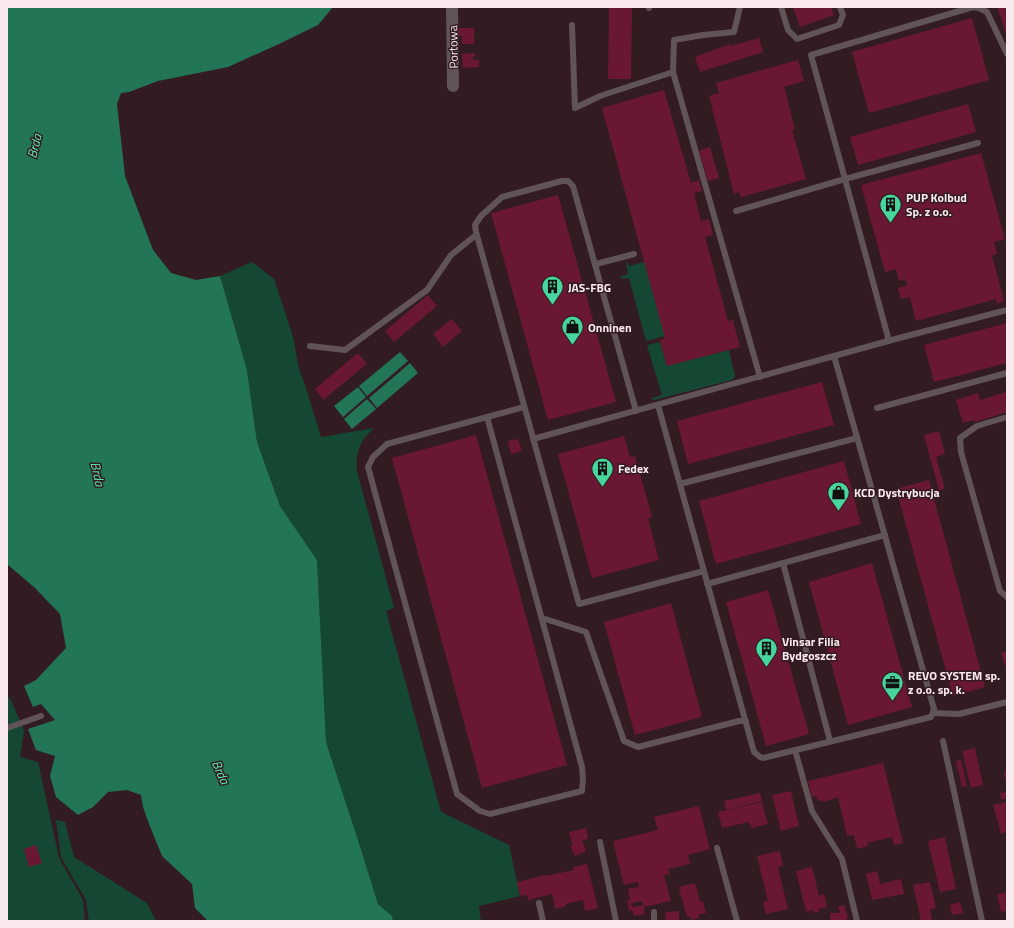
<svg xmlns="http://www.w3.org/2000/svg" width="1014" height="928" font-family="'Titillium Web',sans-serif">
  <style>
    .green { fill: #154833 }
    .water { fill: #227555 }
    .building { fill: #6a1733; fill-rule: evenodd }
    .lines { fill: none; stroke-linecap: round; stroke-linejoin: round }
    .lane { stroke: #605456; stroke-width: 6 }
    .street { stroke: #605456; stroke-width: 12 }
    .labels { text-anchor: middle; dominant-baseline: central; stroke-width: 3; stroke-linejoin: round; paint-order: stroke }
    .street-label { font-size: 12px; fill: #f9e9ec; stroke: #321c21 }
    .poi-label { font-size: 12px; font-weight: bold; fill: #f9e9ec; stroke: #321c21; text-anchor: start }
    .water-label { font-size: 13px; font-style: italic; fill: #5fecb3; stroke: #321c21 }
  </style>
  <rect width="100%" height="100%" fill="#321c21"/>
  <!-- green -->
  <g class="green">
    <path d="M252,262L274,279L293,337L299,369L304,382L321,437L374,428C360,440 355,453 357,471L394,608L386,611L441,812L509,845L520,896L479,906L481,921H393L392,916L378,904L358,840L326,742L317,560L280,506L257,442L247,370L220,276Z"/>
    <path d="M626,262H627L629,266L645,262L665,336L646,341L629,278L622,279L620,277L628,274Z"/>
    <path d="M660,342L667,366L729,350L735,377L732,380L654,400L651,398L662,395L647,345Z"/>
    <path d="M7,696L11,700L24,731L20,757L38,762L59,858L83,900L85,921H7Z"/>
    <path d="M56,820L65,822L74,857L147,903L156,921H89L86,900L61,857Z"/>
  </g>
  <!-- water -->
  <g class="water">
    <path d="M7,7H333L318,25L279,44L228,67L158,81L129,92L121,93L117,104L125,176L153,250L171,273L196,280L220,276L247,370L257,442L280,506L317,560L326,742L358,840L378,904L392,916L393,921H208L195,908L192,884L162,856L149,824L143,807L141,795L127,790L108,792L93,807L78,815L56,797L50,776L55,756L36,750L28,729L55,720L41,704L33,707L24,686L36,680L66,648L60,614L35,588L7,564Z"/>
    <path d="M400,352L408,361L367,396L359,386Z"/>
    <path d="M410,363L418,373L377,408L369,398Z"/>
    <path d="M358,387L366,397L343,417L334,406Z"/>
    <path d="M367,399L376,409L352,429L344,419Z"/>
  </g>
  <!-- building -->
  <g class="building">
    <path d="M609,7H632L631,79H608Z"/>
    <path d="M793,7H831L834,15L800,27Z"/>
    <path d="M997,7H1007V36Z"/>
    <path d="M972,18L989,80L869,113L852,52Z"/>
    <path d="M457,28H474V44H462V36H458Z"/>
    <path d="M759,38L763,52L700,72L695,57L730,44L731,46Z"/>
    <path d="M475,53V57H472L473,60H479V67L463,68L462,54Z"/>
    <path d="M798,60L804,81L784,87L795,129L792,130L806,179L741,197L739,192L734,194L709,96L719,93L716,83Z"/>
    <path d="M664,90L691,183L699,180L702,191L694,193L701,221L709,219L713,235L705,237L728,321L733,320L740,347L667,366L660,340L665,338L602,108Z"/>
    <path d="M968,104L976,132L858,165L850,137Z"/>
    <path d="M710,147L719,178L708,181L699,151Z"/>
    <path d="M981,153L1005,239L994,242L997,254L992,256L1003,297L1002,298L1004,301L997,304L996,299L916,321L910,297L901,299L898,288L907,286L905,279L899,281L896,269L885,272L861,185Z"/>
    <path d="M558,195L616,402L548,420L491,213Z"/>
    <path d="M428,295L437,306L394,342L385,331Z"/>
    <path d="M452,319L462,331L443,347L433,334Z"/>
    <path d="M1007,323V363L934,382L924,345Z"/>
    <path d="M358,353L367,364L323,400L315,389Z"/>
    <path d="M822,382L834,425L688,464L677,421Z"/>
    <path d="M1006,392L1007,412L975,422L974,420L963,423L956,400L978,393L980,400Z"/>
    <path d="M939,431L945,454L936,457L945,489L939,490L924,435Z"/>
    <path d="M476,435L567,765L482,788L392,458Z"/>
    <path d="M624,436L630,457L635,456L652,517L648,519L659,560L592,578L558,454Z"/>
    <path d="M518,439L522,451L511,454L508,441Z"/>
    <path d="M844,461L861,524L716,564L699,501Z"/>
    <path d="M929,480L985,687L953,696L896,489Z"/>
    <path d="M872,563L912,707L848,725L809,582Z"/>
    <path d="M768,590L809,734L766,746L726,602Z"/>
    <path d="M671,603L702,717L635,735L604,622Z"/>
    <path d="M1007,651V671L1001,653Z"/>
    <path d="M975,748L983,785L971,788L962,751Z"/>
    <path d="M961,760L967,786L962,787L956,761Z"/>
    <path d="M883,763L903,843L894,845L892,837L867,843L868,846L857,849L854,835L847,836L838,797L823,802L822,800L818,801L816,796L812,797L808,781Z"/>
    <path d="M1007,771V784H1006L1004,772Z"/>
    <path d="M791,791L799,826L781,831L772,795Z"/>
    <path d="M1007,792V798L1001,800L1000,793Z"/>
    <path d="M760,793L762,801L726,810L724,801Z"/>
    <path d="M762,802L768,824L751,828L749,822L722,828L718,812Z"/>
    <path d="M1006,802L1007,832L1001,834L993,805Z"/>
    <path d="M699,806L710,849L688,855L690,864L668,869L670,874L664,875L671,901L644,907L645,914L634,916L632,910L629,911L627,901L630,900L628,889L639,887L638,882L624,885L613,841L658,830L654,817ZM642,901L643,905L632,907L631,903Z"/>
    <path d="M586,828L588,839L582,840L586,851L575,856L570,845L574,844L572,843L569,832Z"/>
    <path d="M945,837L956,889L940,892L928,841Z"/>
    <path d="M36,845L42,863L29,867L24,849Z"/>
    <path d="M780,851L783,866L778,867L788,909L766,914L763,902L768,901L757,856Z"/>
    <path d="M587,864L598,908L585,911L583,900L566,904V906L555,909L552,894L528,900L527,895L520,896L517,882L545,875V876L574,870L573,867Z"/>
    <path d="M812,867L819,896L824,894L827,907L819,909V912L814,913L813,910L806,912L796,871Z"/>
    <path d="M877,871L880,884L901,879L904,894L872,900L866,874Z"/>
    <path d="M930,882L936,908L930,909L932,920L921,921L913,885Z"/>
    <path d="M695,883L700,902L703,901L706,913L698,915L699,918L691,920L690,916L687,917L681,895L680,896L679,892L681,891L679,887Z"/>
    <path d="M1007,892V911L1001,912L997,894Z"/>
    <path d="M960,902L963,913L952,915L950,905Z"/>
    <path d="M844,905L848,918L845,921H830V913H840L838,907Z"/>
    <path d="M679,911V921H666L665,912Z"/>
  </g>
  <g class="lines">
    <!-- lane -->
    <g class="lane">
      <path d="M649,7V8"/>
      <path d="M781,7L788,30L797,39L839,25L843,15L840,7"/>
      <path d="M572,25L575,108L600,96L673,72L760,377"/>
      <path d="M673,72L674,40L703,35L734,32L740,7"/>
      <path d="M736,211L845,179L811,55L973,7L979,8L987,12L1007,54"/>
      <path d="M596,264L634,254"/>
      <path d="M889,341L845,179L978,143"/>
      <path d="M310,346L345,350L427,290L451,255L476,235"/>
      <path d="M658,405L754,752L760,757L763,758L931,717L934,709L834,356"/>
      <path d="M877,408L1007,373"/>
      <path d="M636,411L573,186L568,181H562L502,197L481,216L475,225L476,232L579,604L704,571"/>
      <path d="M487,417L582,767L583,779L582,791L490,814L480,811L457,794L368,467L373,457L387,444L524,407"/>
      <path d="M1007,417L977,426L960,438L961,452L1000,591L1007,597"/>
      <path d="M533,439L899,338L1007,310"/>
      <path d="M680,484L857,438"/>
      <path d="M783,563L830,741"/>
      <path d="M707,584L885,535"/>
      <path d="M542,618L586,632L624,741L638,747L739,721H746"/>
      <path d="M934,713L959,714L1007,702"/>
      <path d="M7,728L41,716"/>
      <path d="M943,741L982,921"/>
      <path d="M795,750L812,811L842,859L857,921"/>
      <path d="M600,842L616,921"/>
      <path d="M717,848L737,921"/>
      <path d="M539,903L543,921"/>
      <path d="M654,912V921"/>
    </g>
    <!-- street -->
    <path class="street" d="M452,7L453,86"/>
  </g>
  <!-- icons -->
  <defs>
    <symbol id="building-pin" viewBox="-11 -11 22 30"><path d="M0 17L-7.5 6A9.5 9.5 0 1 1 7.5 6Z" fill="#48d49d" stroke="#321c21"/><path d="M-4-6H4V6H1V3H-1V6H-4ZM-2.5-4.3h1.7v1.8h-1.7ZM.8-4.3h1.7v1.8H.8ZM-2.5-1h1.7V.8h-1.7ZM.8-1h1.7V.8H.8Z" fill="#111"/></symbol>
    <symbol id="shop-pin" viewBox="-11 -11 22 30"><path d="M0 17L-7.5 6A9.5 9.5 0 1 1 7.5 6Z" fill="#48d49d" stroke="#321c21"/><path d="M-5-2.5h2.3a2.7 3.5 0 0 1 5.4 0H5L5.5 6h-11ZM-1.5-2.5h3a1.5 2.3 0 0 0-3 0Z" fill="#111"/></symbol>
    <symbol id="office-pin" viewBox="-11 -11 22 30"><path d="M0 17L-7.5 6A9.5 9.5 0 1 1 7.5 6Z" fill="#48d49d" stroke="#321c21"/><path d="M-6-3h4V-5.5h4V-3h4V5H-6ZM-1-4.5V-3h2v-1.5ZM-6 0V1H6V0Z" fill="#111"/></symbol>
  </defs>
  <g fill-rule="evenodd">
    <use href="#building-pin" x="878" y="192" width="25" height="34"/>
    <use href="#building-pin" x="540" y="274" width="25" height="34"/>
    <use href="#shop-pin" x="560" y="314" width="25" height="34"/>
    <use href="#building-pin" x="590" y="456" width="25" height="34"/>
    <use href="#shop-pin" x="826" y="480" width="25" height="34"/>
    <use href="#building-pin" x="754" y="636" width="25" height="34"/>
    <use href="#office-pin" x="880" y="670" width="25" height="34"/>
  </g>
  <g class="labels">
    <!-- street labels -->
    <g class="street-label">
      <text transform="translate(453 47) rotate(-91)">Portowa</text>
    </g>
    <!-- poi labels -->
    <g class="poi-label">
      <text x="906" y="197">PUP Kolbud<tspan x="906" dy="14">Sp. z o.o.</tspan></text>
      <text x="568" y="287">JAS-FBG</text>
      <text x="588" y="327">Onninen</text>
      <text x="618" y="468">Fedex</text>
      <text x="854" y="492">KCD Dystrybucja</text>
      <text x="782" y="641">Vinsar Filia<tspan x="782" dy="14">Bydgoszcz</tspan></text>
      <text x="908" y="675">REVO SYSTEM sp.<tspan x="908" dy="14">z o.o. sp. k.</tspan></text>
    </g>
    <!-- water labels -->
    <g class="water-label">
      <text transform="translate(34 146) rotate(-76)">Brda</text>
      <text transform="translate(98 474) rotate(78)">Brda</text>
      <text transform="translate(221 772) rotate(66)">Brda</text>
    </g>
  </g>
  <!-- border -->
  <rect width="1014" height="928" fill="none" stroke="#f9e9ec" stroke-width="16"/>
</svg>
